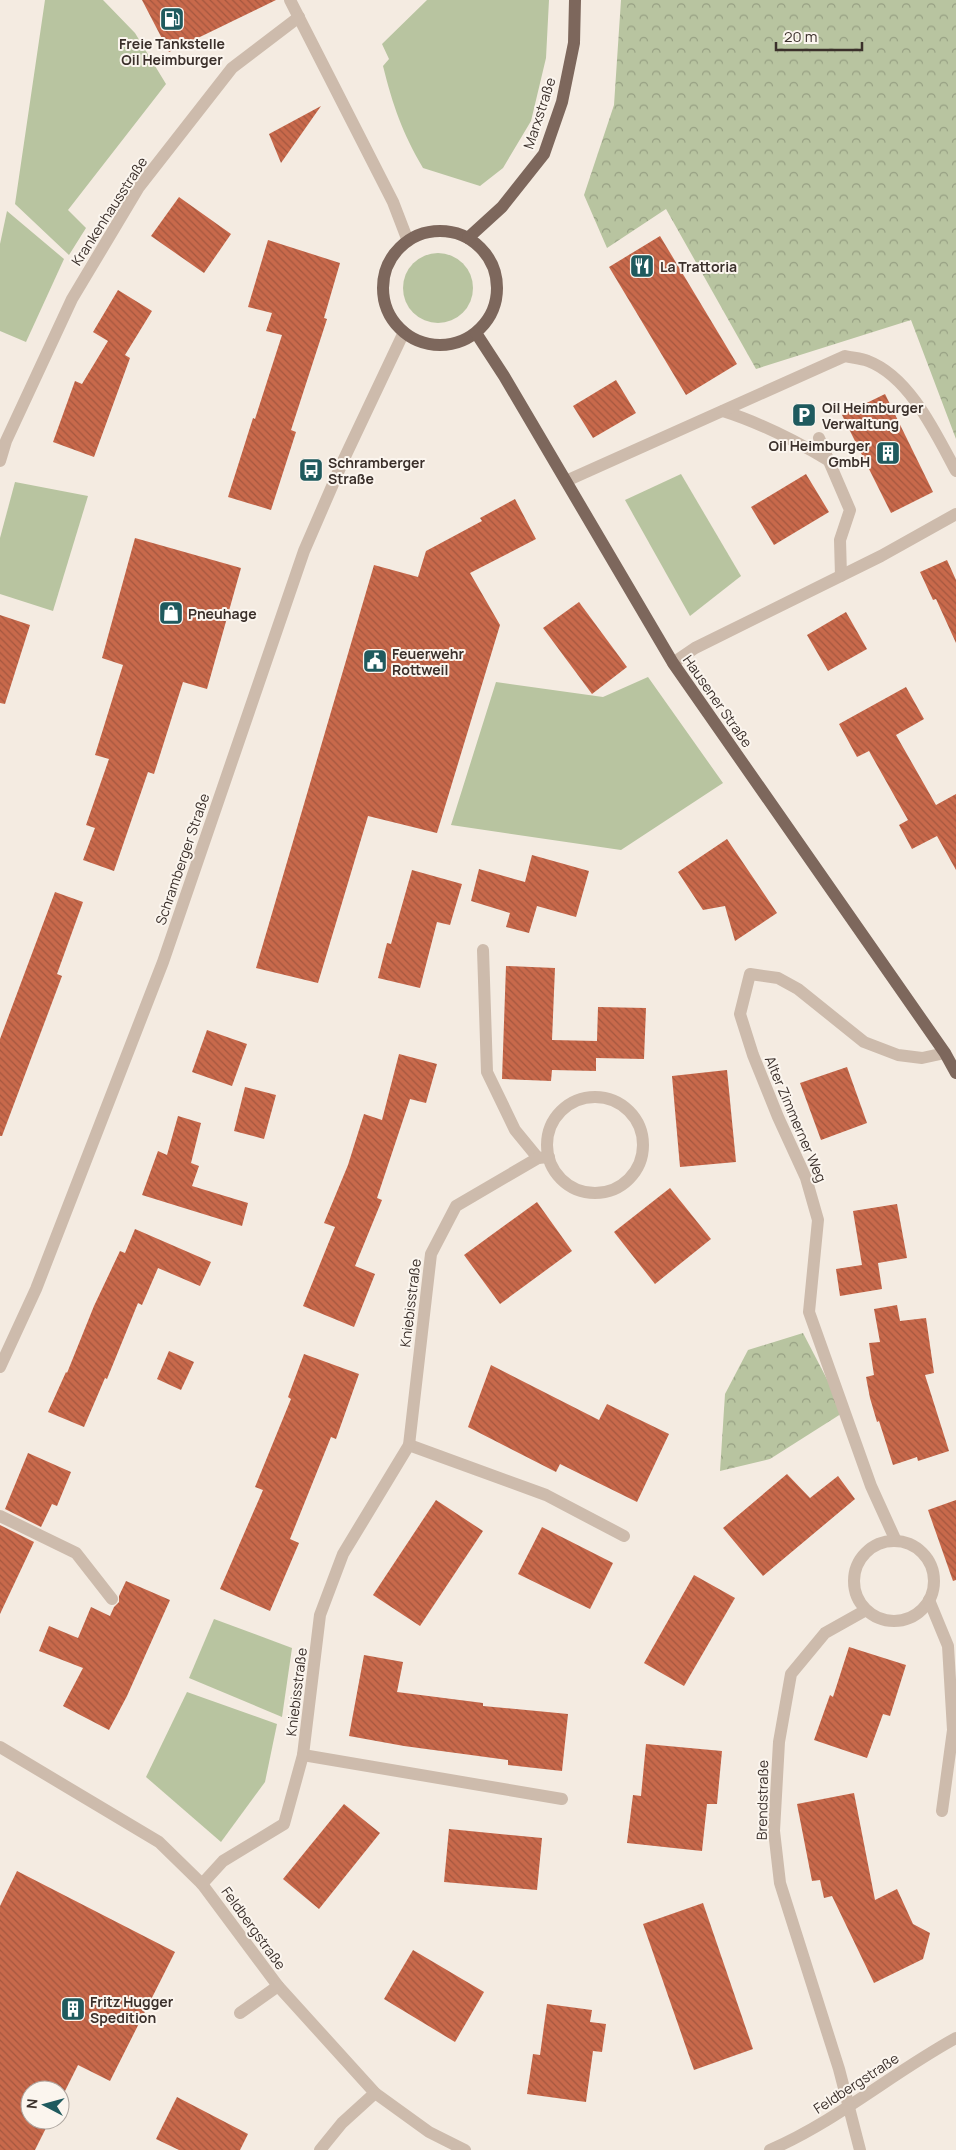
<svg xmlns="http://www.w3.org/2000/svg" width="956" height="2150" font-family="Manrope,sans-serif">
  <style>
    .grass { fill: #b8c4a0 }
    .park { fill: url(#park-crowns) }
    .building { fill: url(#building-back-hatch) }
    .lines { fill: none; stroke-linecap: round; stroke-linejoin: round }
    .minor { stroke: #cdbbac; stroke-width: 12 }
    .major { stroke: #7d675c; stroke-width: 12 }
    .labels { text-anchor: middle; dominant-baseline: central; stroke-width: 4; stroke-linejoin: round; paint-order: stroke }
    .poi-label { font-size: 14px; font-weight: bold; fill: #3b302b; stroke: #fbf5ee; text-anchor: start }
    .street-label { font-size: 14px; fill: #3b302b; stroke: #fbf5ee }
  </style>
  <defs>
    <pattern id="park-crowns" width="20" height="18" patternUnits="userSpaceOnUse" patternTransform="scale(1.25)"><rect width="20" height="18" fill="#b8c4a0"/><path d="M2 6a3 3 0 1 1 6 0M12 15a3 3 0 1 1 6 0" fill="none" stroke="#97a083"/></pattern>
    <pattern id="building-back-hatch" width="6" height="6" patternUnits="userSpaceOnUse" patternTransform="scale(1.25)"><rect width="6" height="6" fill="#c8694b"/><path d="M-1 5l2 2M0 0l6 6M5-1l2 2" fill="none" stroke="#a4573f"/></pattern>
  </defs>
  <rect width="100%" height="100%" fill="#f4ebe1"/>
  <!-- grass -->
  <g class="grass">
    <path d="M45,0H103L135,33L166,84L68,210L86,228L69,255L15,204Z"/>
    <path d="M427,0H549L546,58L531,121L503,168L480,186L423,168C402,132 393,106 383,66L389,59L382,44Z"/>
    <path d="M7,211L64,259L26,342L0,331V244Z"/>
    <circle cx="438" cy="288" r="35"/>
    <path d="M681,474L741,576L690,616L625,500Z"/>
    <path d="M15,482L88,496L53,611L0,594V538Z"/>
    <path d="M648,677L723,783L621,850L451,825L496,682L603,697Z"/>
    <path d="M214,1619L292,1648L282,1717L189,1678Z"/>
    <path d="M187,1692L277,1724L265,1782L221,1842L146,1777Z"/>
  </g>
  <!-- park -->
  <g class="park">
    <path d="M621,0H956V439L911,320L756,369L666,209L607,248L584,195L614,105Z"/>
    <path d="M803,1333L844,1412L770,1459L720,1471L725,1394L748,1350Z"/>
  </g>
  <!-- building -->
  <g class="building">
    <path d="M142,0H276L169,52Z"/>
    <path d="M321,106L281,163L269,134Z"/>
    <path d="M179,197L231,234L204,273L151,236Z"/>
    <path d="M660,236L737,364L686,395L609,267Z"/>
    <path d="M268,240L340,263L324,318L327,319L291,430L296,432L271,510L228,497L253,418L255,419L282,335L266,331L272,313L248,307Z"/>
    <path d="M118,290L152,311L125,355L130,358L94,457L53,442L75,381L82,384L108,341L93,332Z"/>
    <path d="M616,380L636,413L593,438L573,406Z"/>
    <path d="M885,394L933,492L891,513L842,415Z"/>
    <path d="M806,474L829,512L774,545L751,507Z"/>
    <path d="M515,499L536,539L470,573L500,625L437,833L368,816L318,983L256,968L374,565L418,577L426,551L482,521L480,518Z"/>
    <path d="M135,538L241,568L207,689L183,682L154,774L148,772L114,871L83,860L95,828L86,825L109,759L95,755L123,665L102,658Z"/>
    <path d="M947,560L956,580V643L936,599L933,600L920,572Z"/>
    <path d="M579,602L627,667L592,694L543,628Z"/>
    <path d="M846,612L867,649L828,671L807,635Z"/>
    <path d="M0,615L30,625L5,704L0,703Z"/>
    <path d="M906,687L924,719L896,735L936,805L956,794V870L937,836L912,849L899,825L908,820L869,751L857,757L839,724Z"/>
    <path d="M727,839L777,913L735,941L725,906L703,910L678,872Z"/>
    <path d="M532,855L589,871L576,917L537,906L529,933L506,927L510,913L471,901L479,869L525,882Z"/>
    <path d="M412,870L462,884L450,925L437,922L420,988L378,978L387,943L391,944Z"/>
    <path d="M55,892L83,902L57,974L62,976L2,1136H0V1039Z"/>
    <path d="M506,966L555,968L552,1040L597,1041L598,1007L646,1008L644,1059L596,1058V1071L552,1070L551,1081L502,1079Z"/>
    <path d="M207,1030L247,1044L232,1086L192,1072Z"/>
    <path d="M399,1054L437,1064L426,1103L410,1099L377,1198L382,1200L355,1266L375,1274L354,1327L303,1306L335,1227L324,1223L348,1165L364,1114L382,1120Z"/>
    <path d="M847,1067L867,1123L821,1140L800,1083Z"/>
    <path d="M727,1070L736,1162L680,1167L672,1076Z"/>
    <path d="M245,1087L276,1095L264,1139L234,1131Z"/>
    <path d="M178,1116L201,1123L191,1163L199,1166L192,1186L248,1203L242,1226L142,1195L158,1151L167,1155Z"/>
    <path d="M670,1188L711,1239L655,1284L614,1232Z"/>
    <path d="M537,1202L572,1251L500,1304L464,1255Z"/>
    <path d="M897,1204L907,1258L878,1263L882,1289L840,1296L836,1269L862,1265L853,1211Z"/>
    <path d="M135,1229L211,1262L200,1286L158,1268L142,1305L138,1303L107,1379L105,1378L84,1427L48,1412L66,1372L67,1373L94,1306L120,1251L125,1253Z"/>
    <path d="M897,1305L900,1321L926,1318L934,1373L925,1375L949,1451L918,1461L917,1457L893,1465L879,1421L877,1422L870,1398L866,1377L874,1375L869,1343L880,1342L874,1309Z"/>
    <path d="M169,1351L194,1362L181,1390L157,1379Z"/>
    <path d="M304,1354L359,1374L336,1439L331,1437L290,1539L299,1543L270,1611L220,1589L263,1490L255,1487L291,1399L288,1397Z"/>
    <path d="M491,1365L599,1420L607,1404L669,1434L637,1502L560,1464L556,1472L468,1427Z"/>
    <path d="M28,1453L71,1472L57,1506L52,1504L41,1527L5,1509Z"/>
    <path d="M787,1474L810,1498L838,1476L855,1499L763,1576L723,1528Z"/>
    <path d="M436,1500L483,1531L420,1626L373,1595Z"/>
    <path d="M956,1500V1580L953,1581L928,1510Z"/>
    <path d="M0,1525L34,1542L0,1614Z"/>
    <path d="M542,1527L613,1563L590,1609L518,1574Z"/>
    <path d="M694,1575L735,1598L684,1686L644,1663Z"/>
    <path d="M126,1581L170,1600L127,1696L109,1730L63,1706L83,1668L39,1651L49,1626L78,1638L91,1607L110,1616L114,1607L119,1602V1596Z"/>
    <path d="M849,1647L906,1665L890,1716L883,1714L867,1758L814,1740L830,1695L833,1697Z"/>
    <path d="M364,1655L403,1662L397,1692L483,1703V1706L568,1714L562,1771L508,1765V1760L404,1746L349,1736Z"/>
    <path d="M646,1744L722,1751L717,1804H707L702,1851L627,1843L633,1795L641,1796Z"/>
    <path d="M854,1793L875,1900L897,1889L913,1924L930,1933L923,1959L874,1983L832,1896L824,1898L820,1880L812,1881L797,1804Z"/>
    <path d="M344,1804L380,1833L319,1909L283,1879Z"/>
    <path d="M449,1829L542,1838L537,1890L444,1882Z"/>
    <path d="M17,1871L175,1952L110,2081L78,2065L60,2101V2090H30V2120H50L35,2150H0V1906Z"/>
    <path d="M703,1903L753,2049L694,2070L643,1924Z"/>
    <path d="M413,1950L484,1992L455,2042L384,1999Z"/>
    <path d="M547,2004L592,2010L590,2022L606,2024L602,2052L593,2051L586,2102L527,2094L533,2054L540,2055Z"/>
    <path d="M177,2097L248,2134L240,2150H179L156,2139Z"/>
  </g>
  <g class="lines">
    <!-- minor -->
    <g class="minor">
      <path d="M290,0L393,202L408,241"/>
      <path d="M723,411C761,423 794,440 828,460"/>
      <path d="M819,438L850,510L840,540L841,576"/>
      <path d="M0,461L6,441L72,299L139,187L232,68L299,17"/>
      <path d="M566,481L845,356C853,358 861,358 868,361C910,377 936,434 956,471"/>
      <path d="M673,663L695,648L881,556L956,514"/>
      <path d="M483,950L487,1072L515,1130L538,1158"/>
      <circle cx="595" cy="1145" r="48"/>
      <path d="M0,1367L36,1289L163,962L304,551L343,461L404,332"/>
      <path d="M409,1445L546,1495L624,1536"/>
      <path d="M0,1516L76,1553L112,1599"/>
      <path d="M896,1541L871,1486L809,1312L818,1220L806,1178L778,1117L753,1055L740,1014L750,974L778,978L798,989L864,1042L898,1055L922,1058L945,1053"/>
      <circle cx="894" cy="1581" r="40"/>
      <path d="M929,1600L948,1646L953,1730L942,1811"/>
      <path d="M0,1747L159,1842L202,1884L278,1986L375,2093L429,2132L465,2150"/>
      <path d="M303,1755L562,1799"/>
      <path d="M202,1884L223,1861L284,1824L303,1755L320,1615L343,1554L409,1445L431,1254L456,1206L538,1158L549,1157"/>
      <path d="M240,2013L278,1986"/>
      <path d="M320,2150L342,2123L375,2093"/>
      <path d="M770,2150C837,2121 892,2073 956,2038"/>
      <path d="M860,2150L839,2069L780,1883L774,1831L779,1742L791,1674L825,1633L866,1610"/>
    </g>
    <!-- major -->
    <g class="major">
      <circle cx="440" cy="288" r="57"/>
      <path d="M468,238L502,207L544,154L562,102L574,43L575,0"/>
      <path d="M476,333L504,376L673,663L945,1053L956,1073"/>
    </g>
  </g>
  <!-- icons -->
  <defs>
    <symbol id="fuel-square" viewBox="-11 -11 22 22"><rect x="-9" y="-9" width="18" height="18" rx="4" fill="#1f5a5e" stroke="#fbf5ee"/><path d="M-5.5-6h7V0h2V4h1.3V-2.5L3-4.5l.8-.8L6-3V5H2.5V1h-1V6h-7ZM-4.2-4.7v3.2H.2V-4.7Z" fill="#fff"/></symbol>
    <symbol id="restaurant-square" viewBox="-11 -11 22 22"><rect x="-9" y="-9" width="18" height="18" rx="4" fill="#1f5a5e" stroke="#fbf5ee"/><path d="M-5-6h1v4h1v-4h1v4h1v-4h1v5L-1.5 .5V6h-2V.5L-5-1ZM5-6V6H3V1.5H1.5Q1.5-4 5-6Z" fill="#fff"/></symbol>
    <symbol id="parking-square" viewBox="-11 -11 22 22"><rect x="-9" y="-9" width="18" height="18" rx="4" fill="#1f5a5e" stroke="#fbf5ee"/><path d="M-3.5-5.5H1a3.5 3.5 0 0 1 0 7H-1V5.5H-3.5ZM-1-3.4V-.6H.8a1.4 1.4 0 0 0 0-2.8Z" fill="#fff"/></symbol>
    <symbol id="building-square" viewBox="-11 -11 22 22"><rect x="-9" y="-9" width="18" height="18" rx="4" fill="#1f5a5e" stroke="#fbf5ee"/><path d="M-4-6H4V6H1V3H-1V6H-4ZM-2.5-4.3h1.7v1.8h-1.7ZM.8-4.3h1.7v1.8H.8ZM-2.5-1h1.7V.8h-1.7ZM.8-1h1.7V.8H.8Z" fill="#fff"/></symbol>
    <symbol id="bus-square" viewBox="-11 -11 22 22"><rect x="-9" y="-9" width="18" height="18" rx="4" fill="#1f5a5e" stroke="#fbf5ee"/><path d="M-5-6H5V4H4V6H2V4H-2V6H-4V4H-5ZM-3.5-4V0h7V-4ZM-3.5 1.2v1.5H-2V1.2ZM2 1.2v1.5H3.5V1.2Z" fill="#fff"/></symbol>
    <symbol id="shop-square" viewBox="-11 -11 22 22"><rect x="-9" y="-9" width="18" height="18" rx="4" fill="#1f5a5e" stroke="#fbf5ee"/><path d="M-5-2.5h2.3a2.7 3.5 0 0 1 5.4 0H5L5.5 6h-11ZM-1.5-2.5h3a1.5 2.3 0 0 0-3 0Z" fill="#fff"/></symbol>
    <symbol id="civic-square" viewBox="-11 -11 22 22"><rect x="-9" y="-9" width="18" height="18" rx="4" fill="#1f5a5e" stroke="#fbf5ee"/><path d="M-.6-6.5H3V-4.5H.6V-3L4-1V1h2V6H-6V1h2V-1L-.6-3ZM-1.2 2.5V6h2.4V2.5Z" fill="#fff"/></symbol>
  </defs>
  <g fill-rule="evenodd">
    <use href="#fuel-square" x="158" y="5" width="28" height="28"/>
    <use href="#restaurant-square" x="628" y="252" width="28" height="28"/>
    <use href="#parking-square" x="790" y="401" width="28" height="28"/>
    <use href="#building-square" x="874" y="439" width="28" height="28"/>
    <use href="#bus-square" x="297" y="456" width="28" height="28"/>
    <use href="#shop-square" x="157" y="599" width="28" height="28"/>
    <use href="#civic-square" x="361" y="647" width="28" height="28"/>
    <use href="#building-square" x="59" y="1995" width="28" height="28"/>
  </g>
  <g class="labels">
    <!-- poi labels -->
    <g class="poi-label">
      <text x="172" y="43" text-anchor="middle">Freie Tankstelle<tspan x="172" dy="16">Oil Heimburger</tspan></text>
      <text x="660" y="266">La Trattoria</text>
      <text x="822" y="407">Oil Heimburger<tspan x="822" dy="16">Verwaltung</tspan></text>
      <text x="870" y="445" text-anchor="end">Oil Heimburger<tspan x="870" dy="16">GmbH</tspan></text>
      <text x="328" y="462">Schramberger<tspan x="328" dy="16">Straße</tspan></text>
      <text x="188" y="613">Pneuhage</text>
      <text x="392" y="653">Feuerwehr<tspan x="392" dy="16">Rottweil</tspan></text>
      <text x="90" y="2001">Fritz Hugger<tspan x="90" dy="16">Spedition</tspan></text>
    </g>
    <!-- street labels -->
    <g class="street-label">
      <text transform="translate(539 113) rotate(-72)">Marxstraße</text>
      <text transform="translate(109 211) rotate(-57)">Krankenhausstraße</text>
      <text transform="translate(718 701) rotate(55)">Hausener Straße</text>
      <text transform="translate(182 859) rotate(-71)">Schramberger Straße</text>
      <text transform="translate(796 1119) rotate(67)">Alter Zimmerner Weg</text>
      <text transform="translate(410 1303) rotate(-83)">Kniebisstraße</text>
      <text transform="translate(296 1692) rotate(-83)">Kniebisstraße</text>
      <text transform="translate(762 1800) rotate(-89)">Brendstraße</text>
      <text transform="translate(254 1928) rotate(54)">Feldbergstraße</text>
      <text transform="translate(856 2083) rotate(-33)">Feldbergstraße</text>
    </g>
  </g>
  <!-- north arrow -->
  <g transform="translate(45 2105) rotate(276)"><circle r="24" fill="#fbf5ee" stroke="#aea6a0"/>
  <path d="M0-4L9 19L0 12L-9 19Z" fill="#1f5a5e"/>
  <text y="-8" font-size="14" font-weight="bold" text-anchor="middle" fill="#3b302b">N</text>
  </g>
  <!-- scale -->
  <path d="M776 42v8h86v-8" fill="none" stroke="#3b302b" stroke-width="2.5"/>
  <text x="784" y="42" font-size="15" fill="#3b302b" stroke="#fbf5ee" stroke-width="4" paint-order="stroke">20 m</text>
</svg>
